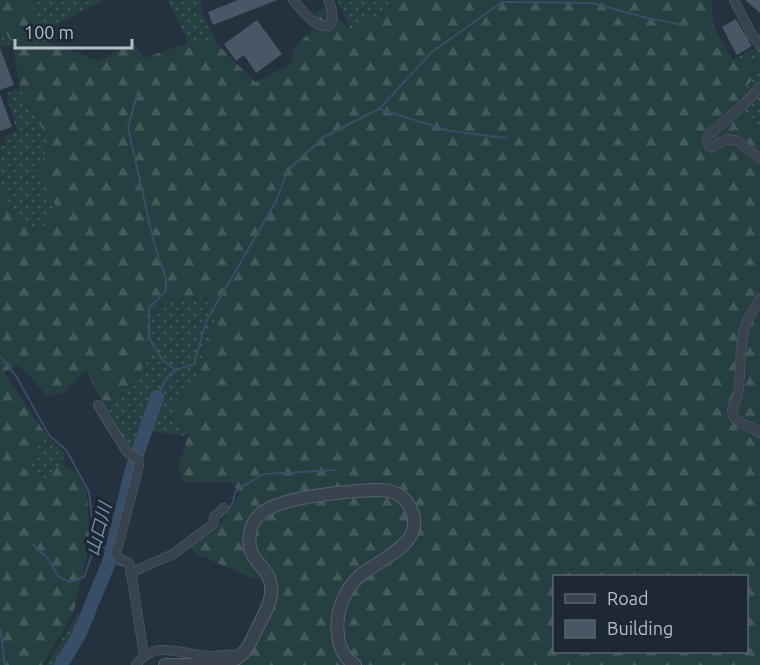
<svg xmlns="http://www.w3.org/2000/svg" width="760" height="665" font-family="Ubuntu,'Noto Sans JP',sans-serif">
  <style>
    .grass { fill: url(#grass-dots) }
    .forest { fill: url(#forest-firs); fill-rule: evenodd }
    .lines { fill: none; stroke-linecap: round; stroke-linejoin: round }
    .stream { stroke: #384e67; stroke-width: 2 }
    .river { stroke: #384e67; stroke-width: 14 }
    .building { fill: #485766 }
    .minor-casing { stroke: #56616d; stroke-width: 10 }
    .tertiary-casing { stroke: #56616d; stroke-width: 14 }
    .minor { stroke: #38434f; stroke-width: 9 }
    .tertiary { stroke: #38434f; stroke-width: 12 }
    .labels { text-anchor: middle; dominant-baseline: central; stroke-width: 6; stroke-linejoin: round; paint-order: stroke }
    .water-label { font-size: 18px; font-style: italic; fill: #7491ae; stroke: #1d2834 }
  </style>
  <defs>
    <pattern id="grass-dots" width="8" height="8" patternUnits="userSpaceOnUse" patternTransform="scale(1.5)"><rect width="8" height="8" fill="#263f40"/><path d="M2 2h.1M6 6h.1" fill="none" stroke="#43595a" stroke-width="1.8" stroke-linecap="round"/></pattern>
    <pattern id="forest-firs" width="22" height="20" patternUnits="userSpaceOnUse" patternTransform="scale(1.5)"><rect width="22" height="20" fill="#263f40"/><path d="M5 1l3.5 6h-7zM16 11l3.5 6h-7z" fill="#43595a"/></pattern>
  </defs>
  <rect width="100%" height="100%" fill="#24313f"/>
  <!-- grass -->
  <g class="grass">
    <path d="M33,0H104L33,36Z"/>
    <path d="M168,0H203L200,8L218,45L188,43Z"/>
    <path d="M337,0H402L351,31Z"/>
    <path d="M0,22L12,44L0,48Z"/>
    <path d="M760,31V62L732,60L757,47L758,33Z"/>
    <path d="M760,66V125L753,127L739,100Z"/>
    <path d="M20,87L49,141L39,172L58,210L42,230L23,225L0,187V147L5,145L4,137L17,131L6,94Z"/>
    <path d="M198,295L218,311L192,389L189,434L182,436L149,431L142,455L128,448L105,407L122,397L148,359L146,315Z"/>
    <path d="M47,436L65,453L62,463L44,481L22,467Z"/>
    <path d="M77,614H83L76,631L55,665H47Z"/>
  </g>
  <!-- forest -->
  <path class="forest" d="M0,0H33L34,36L98,61L133,43L144,58L188,43L218,45L255,82L292,63L293,49L315,27V13L327,6L351,31L402,0H711L714,27L732,60L760,62V66L739,100L753,127L760,125V665H235L248,657L277,599L275,576L255,579L195,554L190,546L219,525L239,494L232,482H183L178,466L189,434L174,418L177,394L192,389L218,311L198,295L146,315L148,359L122,397L105,407L86,370L64,393L47,396L19,365L4,372L47,436L22,467L44,480L62,463L77,472L87,494L90,543L73,614L43,665H0V187L23,225L42,230L58,210L39,172L49,141L20,87L12,44L0,22ZM554,576H746V652H554Z"/>
  <g class="lines">
    <!-- stream -->
    <g class="stream">
      <path d="M138,91L128,128L154,243L166,279V291L149,308V338L163,361L175,369"/>
      <path d="M379,109L450,131L506,138"/>
      <path d="M0,356L16,376L49,435L67,451L89,492L95,546L113,549"/>
      <path d="M157,397C169,373 168,371 194,364L206,322L276,201L288,170L324,137L379,109L432,52L502,2L592,3L643,17L683,25"/>
      <path d="M227,509L232,505L236,490L264,474L336,470"/>
      <path d="M33,544L48,559L58,576L70,582L84,577L95,546"/>
      <path d="M109,562L124,566"/>
      <path d="M0,628L5,665"/>
    </g>
    <!-- river -->
    <path class="river" d="M61,665L79,635L109,562L132,469L157,397"/>
  </g>
  <!-- building -->
  <g class="building">
    <path d="M238,0H277L213,25L208,12Z"/>
    <path d="M745,0H760V13Z"/>
    <path d="M736,19L752,46L737,55L722,27Z"/>
    <path d="M257,20L282,54L256,73L244,55L236,61L224,44Z"/>
    <path d="M0,48L14,85L0,90Z"/>
    <path d="M0,94L12,127L0,131Z"/>
  </g>
  <g class="lines">
    <defs>
      <g id="minor">
        <path d="M293,0C302,10 314,28 329,26C335,18 332,8 328,0"/>
        <path d="M734,0L752,35L760,45"/>
        <path d="M760,87L743,105L710,134C706,138 706,141 709,146L713,147L727,139L738,141L760,159"/>
        <path d="M760,299C754,308 748,317 745,328C739,347 741,373 738,394C737,401 730,407 733,415C737,425 753,426 760,433"/>
        <path d="M98,405L127,452L138,459L139,465L116,554L118,558L129,563L130,566L144,655"/>
        <path d="M130,573L173,554L213,524L214,517L224,508"/>
        <path d="M136,665C156,638 181,655 208,656C221,657 227,652 242,656"/>
      </g>
      <g id="tertiary">
        <path d="M165,665H219"/>
        <path d="M220,665C241,659 246,653 255,633C263,615 279,594 267,574C262,565 253,560 250,548C248,535 251,520 263,512C285,496 349,491 378,490C389,490 399,492 406,501C434,539 385,556 362,574C344,589 335,612 338,635C339,647 344,658 355,665"/>
      </g>
    </defs>
    <!-- minor casing -->
    <use href="#minor" class="minor-casing"/>
    <!-- tertiary casing -->
    <use href="#tertiary" class="tertiary-casing"/>
    <!-- minor -->
    <use href="#minor" class="minor"/>
    <!-- tertiary -->
    <use href="#tertiary" class="tertiary"/>
  </g>
  <g class="labels">
    <!-- water labels -->
    <g class="water-label">
      <text transform="translate(98 529) rotate(-75)">山口川</text>
    </g>
  </g>
  <!-- legend -->
  <rect x="553" y="575" width="195" height="78" fill="#1d2834" stroke="#596470" stroke-width="1.5"/>
  <rect x="565" y="594" width="30" height="9" fill="#38434f" stroke="#596470" stroke-width="1.5"/>
  <text x="607" y="605" font-size="18" fill="#b4beca">Road</text>
  <rect x="565" y="620" width="30" height="18" fill="#485766" stroke="#596470" stroke-width="1.5"/>
  <text x="607" y="635" font-size="18" fill="#b4beca">Building</text>
  <!-- scale -->
  <path d="M15 39v9h117v-9" fill="none" stroke="#b4beca" stroke-width="3"/>
  <text x="24" y="39" font-size="18" fill="#b4beca" stroke="#1d2834" stroke-width="4.5" paint-order="stroke">100 m</text>
</svg>
